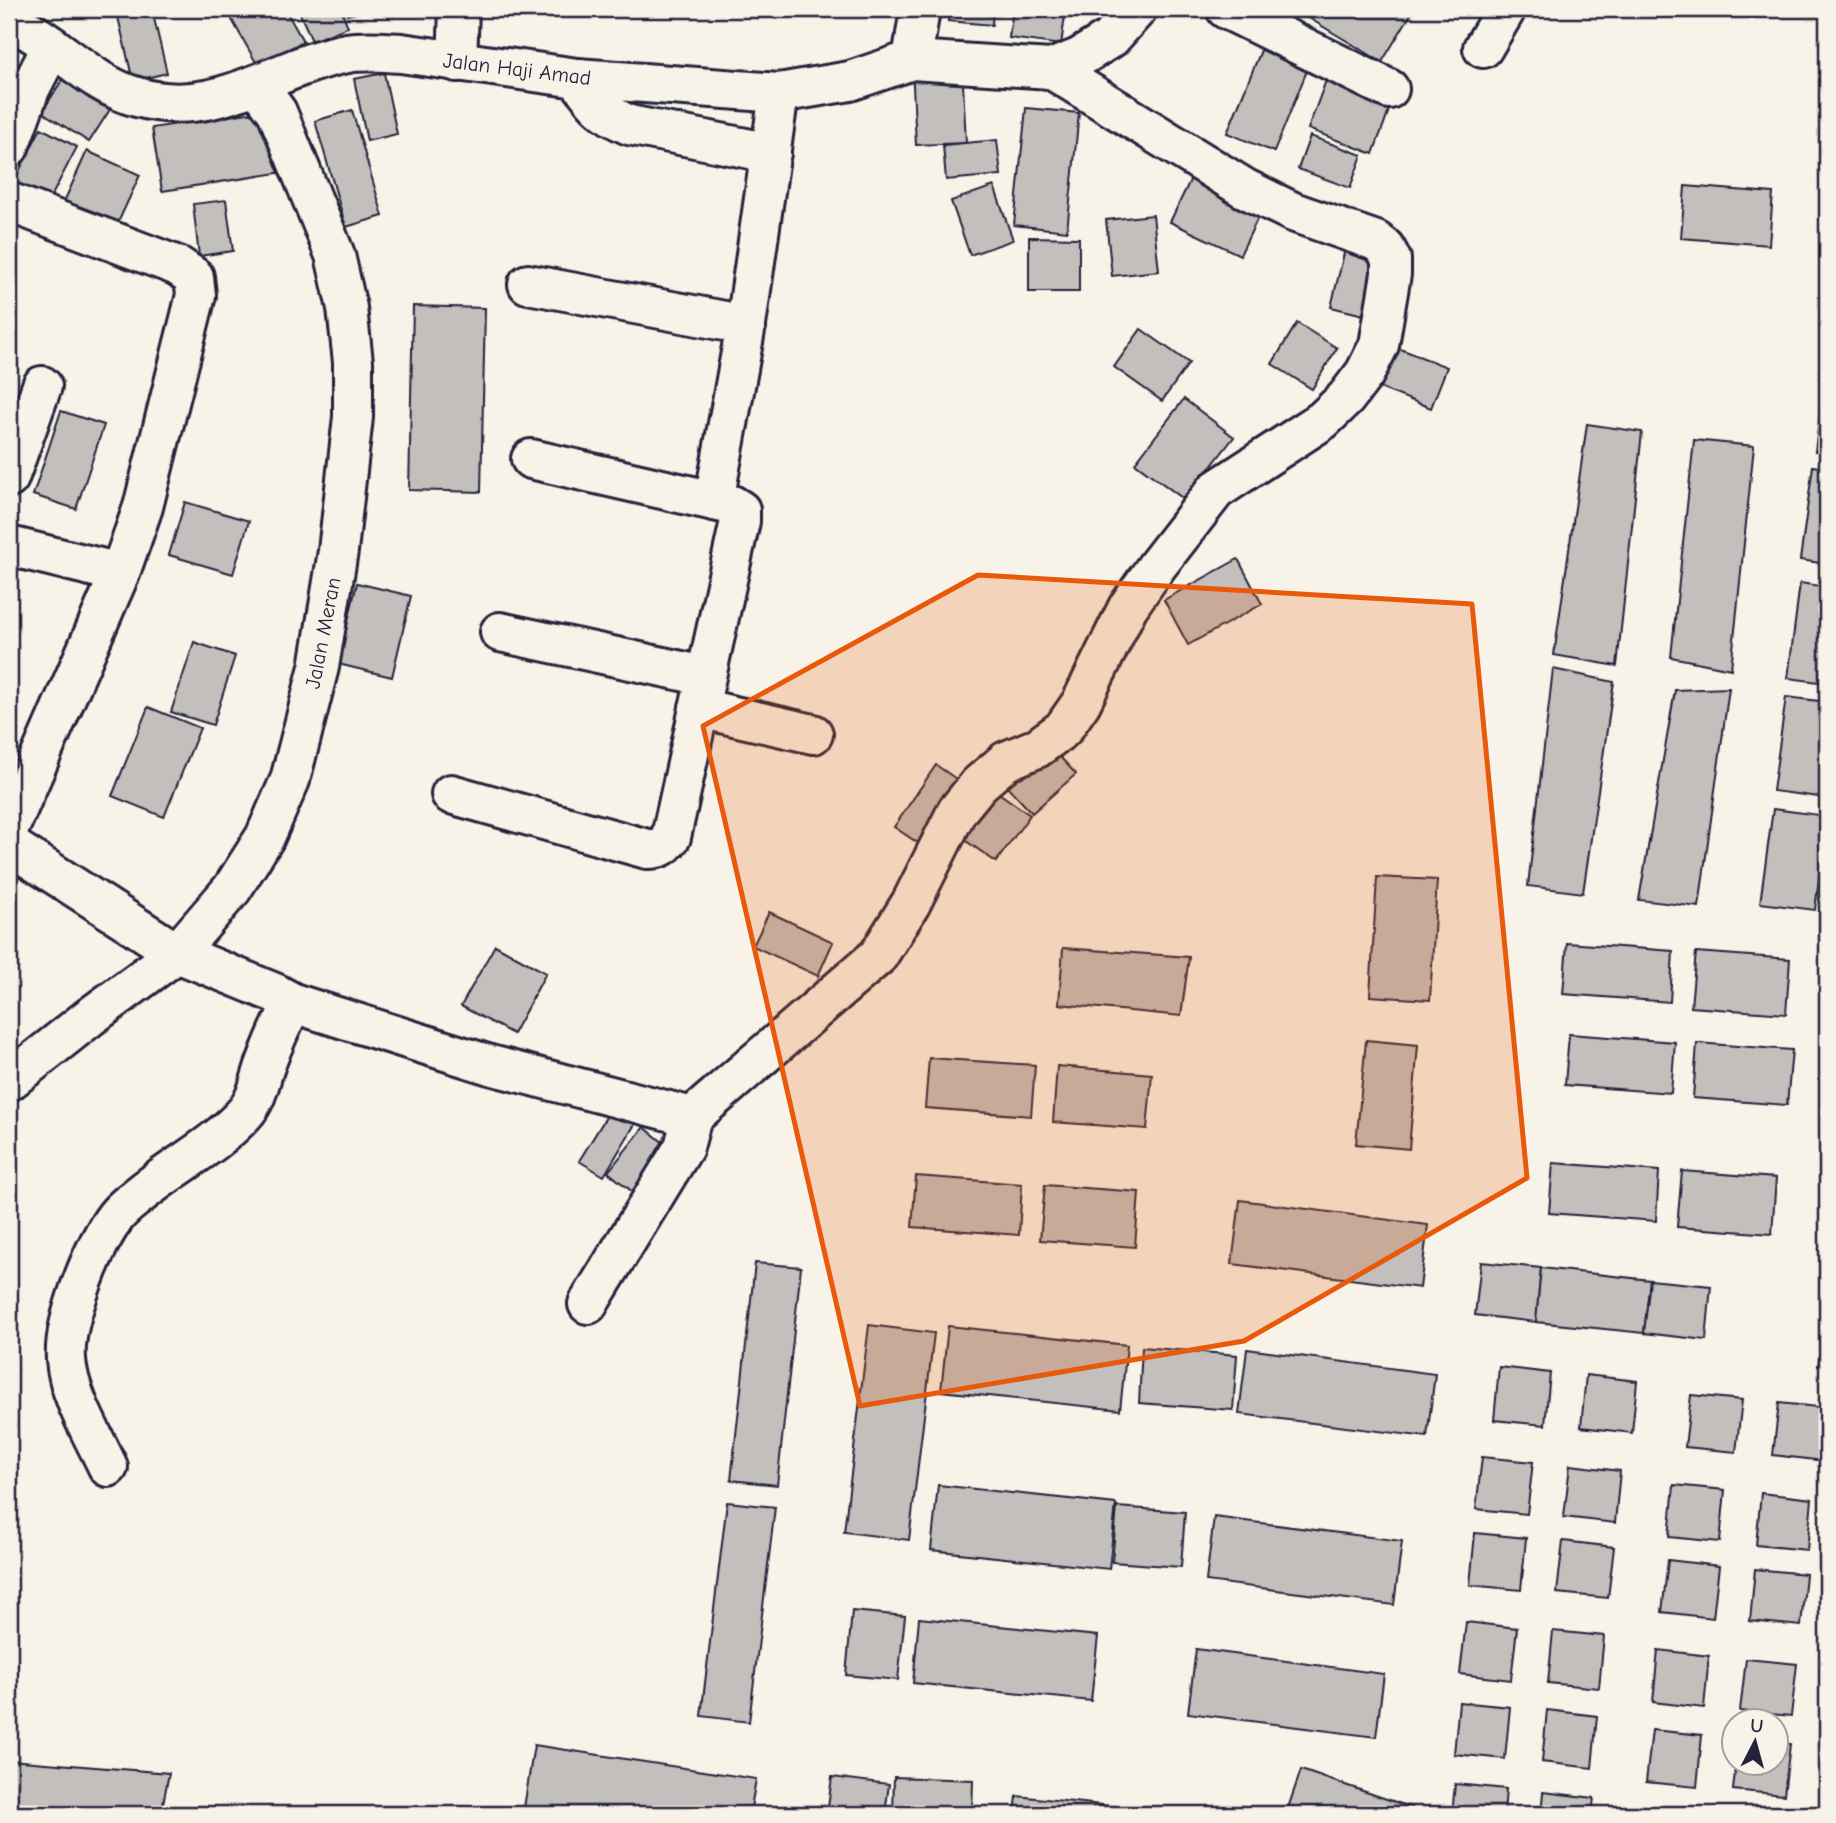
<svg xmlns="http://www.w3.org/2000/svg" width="1836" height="1823" font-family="'Comic Neue',sans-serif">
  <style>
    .building { fill: #c2bfbd; stroke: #22223b; stroke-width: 2 }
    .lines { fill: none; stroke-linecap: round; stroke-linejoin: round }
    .minor-casing { stroke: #22223b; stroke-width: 44 }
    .minor { stroke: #f7f3e8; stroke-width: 38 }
    .marked { fill: #e8590c; fill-opacity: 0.2; stroke: #e8590c; stroke-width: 5; stroke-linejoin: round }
    .labels { text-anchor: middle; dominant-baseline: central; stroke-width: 5; stroke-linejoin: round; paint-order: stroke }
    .street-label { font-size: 21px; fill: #22223b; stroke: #f7f3e8 }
  </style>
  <rect width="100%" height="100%" fill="#f7f3e8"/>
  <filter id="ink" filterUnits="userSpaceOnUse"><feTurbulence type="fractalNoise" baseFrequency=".0143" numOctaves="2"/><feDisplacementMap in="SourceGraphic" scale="14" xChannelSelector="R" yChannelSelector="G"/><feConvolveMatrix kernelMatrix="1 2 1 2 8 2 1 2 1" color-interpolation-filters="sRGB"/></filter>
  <g filter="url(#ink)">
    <!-- building -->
    <g class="building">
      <path d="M232,9H285L303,41L258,66L227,11Z"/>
      <path d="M298,9H341L348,27L312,41Z"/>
      <path d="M346,9H374L347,15Z"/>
      <path d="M949,9H993L992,25L948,21Z"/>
      <path d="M1013,9H1066L1061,45L1009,38Z"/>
      <path d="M1070,9H1112L1109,22L1069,13Z"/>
      <path d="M1312,9H1414L1382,62L1307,17Z"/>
      <path d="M152,10L167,73L133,81L118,17Z"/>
      <path d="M1264,43L1310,63L1274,152L1227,133Z"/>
      <path d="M962,64L966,143L916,145L912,66Z"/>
      <path d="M71,66L118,97L89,142L42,112Z"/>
      <path d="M384,73L397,134L367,141L354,79Z"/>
      <path d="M1328,75L1393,99L1373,154L1308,129Z"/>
      <path d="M1026,108L1079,113L1067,231L1014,225Z"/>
      <path d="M274,109L284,172L162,191L152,128Z"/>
      <path d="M352,110L383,216L346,227L315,121Z"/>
      <path d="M41,128L77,147L49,201L13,183Z"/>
      <path d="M1310,136L1362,155L1350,188L1298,169Z"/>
      <path d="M997,140L1001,175L946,180L943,145Z"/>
      <path d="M87,151L140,175L116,227L63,204Z"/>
      <path d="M1195,170L1265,203L1240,255L1170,222Z"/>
      <path d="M994,186L1013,240L970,255L951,201Z"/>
      <path d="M1685,186L1773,193L1769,245L1681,238Z"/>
      <path d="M226,200L233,251L199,256L193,204Z"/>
      <path d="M1153,215L1159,271L1112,276L1106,220Z"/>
      <path d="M1029,237L1079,238V292H1029Z"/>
      <path d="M1347,241L1385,250L1368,316L1331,307Z"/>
      <path d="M413,306L485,308L481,492L409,490Z"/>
      <path d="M1297,323L1337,348L1312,389L1272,364Z"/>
      <path d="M1141,329L1189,363L1162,401L1114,367Z"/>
      <path d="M1390,345L1447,367L1431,408L1374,386Z"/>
      <path d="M1827,362V452L1815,451Z"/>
      <path d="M1184,399L1234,437L1185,500L1135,463Z"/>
      <path d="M61,411L104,425L76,509L33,495Z"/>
      <path d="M1587,424L1642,432L1617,666L1554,655Z"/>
      <path d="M1694,440L1754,446L1731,669L1671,657Z"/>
      <path d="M1813,466L1827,468V564L1800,560Z"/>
      <path d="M185,502L249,521L233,574L169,555Z"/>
      <path d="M1238,559L1262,604L1188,645L1164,600Z"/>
      <path d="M357,583L411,596L392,677L338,664Z"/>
      <path d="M1800,583L1827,587V683L1788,678Z"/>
      <path d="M194,642L235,656L213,725L171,712Z"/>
      <path d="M1553,669L1614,682L1583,893L1528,886Z"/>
      <path d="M1729,688L1699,907L1639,900L1675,690Z"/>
      <path d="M1786,697L1827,702V798L1773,791Z"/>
      <path d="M148,707L200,728L164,817L112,796Z"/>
      <path d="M1047,743L1076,774L1032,813L1004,783Z"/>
      <path d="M936,765L965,785L924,847L894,827Z"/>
      <path d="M996,791L1030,815L996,862L962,838Z"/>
      <path d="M1773,809L1827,816L1815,910L1760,903Z"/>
      <path d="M1377,877L1437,880L1430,1000L1370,996Z"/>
      <path d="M769,912L833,942L818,976L753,946Z"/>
      <path d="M1567,943L1673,951L1670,1002L1563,994Z"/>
      <path d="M495,945L546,973L513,1034L461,1006Z"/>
      <path d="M1063,948L1189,957L1181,1016L1059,1004Z"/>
      <path d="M1696,952L1790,959L1786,1014L1691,1007Z"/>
      <path d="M1569,1034L1675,1042L1671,1093L1565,1085Z"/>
      <path d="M1366,1040L1418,1045L1409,1149L1356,1144Z"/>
      <path d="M1697,1043L1792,1050L1787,1105L1693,1098Z"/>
      <path d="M929,1058L1035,1065L1031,1116L925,1108Z"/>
      <path d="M1057,1066L1152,1074L1147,1129L1053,1122Z"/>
      <path d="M611,1109L635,1124L604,1176L579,1161Z"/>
      <path d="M644,1127L670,1148L634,1193L608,1172Z"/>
      <path d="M1553,1163L1659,1171L1656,1221L1549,1213Z"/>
      <path d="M1682,1171L1776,1178L1772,1234L1677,1227Z"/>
      <path d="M916,1176L1022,1184L1019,1235L912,1227Z"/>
      <path d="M1045,1185L1139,1192L1135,1247L1040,1240Z"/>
      <path d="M1240,1200L1428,1225L1420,1288L1232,1264Z"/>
      <path d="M1481,1262L1541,1268L1536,1322L1475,1315Z"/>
      <path d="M755,1263L801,1267L777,1485L731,1480Z"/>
      <path d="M1541,1268L1650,1280L1644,1333L1536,1322Z"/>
      <path d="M1650,1280L1711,1286L1706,1340L1644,1333Z"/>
      <path d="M1827,1313V1368L1818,1366Z"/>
      <path d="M869,1325L934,1333L909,1540L844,1532Z"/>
      <path d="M948,1326L1127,1345L1120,1410L941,1391Z"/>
      <path d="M1142,1347L1237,1355L1233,1410L1139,1403Z"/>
      <path d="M1247,1349L1435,1374L1427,1437L1239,1414Z"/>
      <path d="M1499,1367L1550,1373L1545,1425L1494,1420Z"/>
      <path d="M1586,1375L1637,1381L1632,1433L1581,1427Z"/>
      <path d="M1691,1395L1742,1400L1736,1452L1685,1447Z"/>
      <path d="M1779,1403L1827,1408L1824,1461L1773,1455Z"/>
      <path d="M1482,1457L1533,1462L1527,1514L1476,1509Z"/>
      <path d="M1570,1465L1620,1471L1615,1523L1564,1517Z"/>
      <path d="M938,1485L1116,1504L1109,1569L931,1550Z"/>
      <path d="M1674,1485L1725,1490L1720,1542L1669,1537Z"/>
      <path d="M1761,1493L1812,1499L1807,1550L1756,1545Z"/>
      <path d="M727,1502L775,1507L749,1722L701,1716Z"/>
      <path d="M1117,1507L1185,1512L1181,1567L1112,1562Z"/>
      <path d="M1214,1517L1402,1541L1394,1605L1206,1581Z"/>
      <path d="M1475,1533L1526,1538L1521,1590L1470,1585Z"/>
      <path d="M1563,1541L1614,1547L1608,1598L1557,1593Z"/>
      <path d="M1668,1560L1719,1566L1713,1618L1662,1612Z"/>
      <path d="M1755,1569L1806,1574L1801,1626L1750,1621Z"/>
      <path d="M852,1611L905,1616L898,1680L846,1675Z"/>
      <path d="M919,1618L1098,1636L1091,1701L913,1683Z"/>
      <path d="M1466,1622L1517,1628L1511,1680L1460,1674Z"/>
      <path d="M1553,1631L1604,1636L1599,1688L1548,1683Z"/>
      <path d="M1196,1649L1384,1674L1376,1737L1188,1713Z"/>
      <path d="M1658,1650L1709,1656L1704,1708L1653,1702Z"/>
      <path d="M1746,1659L1797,1664L1791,1716L1740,1711Z"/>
      <path d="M1459,1702L1510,1707L1505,1759L1454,1754Z"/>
      <path d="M1547,1710L1597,1716L1592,1768L1542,1762Z"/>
      <path d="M1652,1730L1702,1735L1697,1787L1646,1782Z"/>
      <path d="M1776,1742L1790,1744L1784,1795L1733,1790L1736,1764H1776Z"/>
      <path d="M534,1745L756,1779L750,1814H523Z"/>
      <path d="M9,1760L169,1773L161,1814H9Z"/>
      <path d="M1301,1770L1413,1808L1411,1814H1286Z"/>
      <path d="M832,1777L889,1784L885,1814H827Z"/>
      <path d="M894,1777L973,1780L972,1814H893Z"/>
      <path d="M1455,1784L1506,1789L1504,1814H1452Z"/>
      <path d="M1543,1792L1594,1798L1592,1814H1541Z"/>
      <path d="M1017,1796L1187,1814H1015Z"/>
    </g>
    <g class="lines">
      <defs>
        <g id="minor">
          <path d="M1226,9L1389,89"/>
          <path d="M9,21C56,40 87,83 137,97C219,120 272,67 347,53C365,50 383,52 401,53L577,78L779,93L850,81L912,60L1051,69L1079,58L1111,38L1137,9"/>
          <path d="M1483,48L1506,9"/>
          <path d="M912,60L920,9"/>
          <path d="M457,62L459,9"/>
          <path d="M577,78C594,102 602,113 629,125L771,153"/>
          <path d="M9,147L30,89L52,46"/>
          <path d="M9,202L178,266L194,277L196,295L143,507L120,573L9,829"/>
          <path d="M528,284L746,325"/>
          <path d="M9,478L42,386"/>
          <path d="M714,501L746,325L779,93"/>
          <path d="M9,546L120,573"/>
          <path d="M500,632L705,676"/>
          <path d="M699,708L813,734"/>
          <path d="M451,794L647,849C659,849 664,847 671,837L740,521V510L732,505L714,501L531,459"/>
          <path d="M9,845L177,953L275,993L293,1003L490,1065L692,1117L878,956L911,903L957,811L979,784L1006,761L1037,748L1063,729L1081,703L1128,607L1156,567L1216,490L1323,420L1346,398L1365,373L1379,345L1391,274V259L1385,248L1376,241L1293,212L1244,188L1051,69"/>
          <path d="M9,1081L90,1017L177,953L232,889L265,837L290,780L319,667L338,551L353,417V362L347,308L335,255L277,112L257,85"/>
          <path d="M588,1304L684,1147L692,1117"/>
          <path d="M108,1467C93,1435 68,1394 66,1359C63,1322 93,1246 116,1216C122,1208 132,1201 139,1195C173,1167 215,1146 244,1114C257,1100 259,1083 265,1066C273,1044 282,1023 293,1003"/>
        </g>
      </defs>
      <!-- minor casing -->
      <use href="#minor" class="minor-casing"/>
      <!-- minor -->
      <use href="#minor" class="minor"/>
    </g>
  </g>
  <!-- marked area -->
  <path class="marked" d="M978,575L1472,604L1527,1178L1244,1341L860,1406L703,726Z"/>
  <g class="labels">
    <!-- street labels -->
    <g class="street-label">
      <text transform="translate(517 69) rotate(7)">Jalan Haji Amad</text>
      <text transform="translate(323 633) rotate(-79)">Jalan Meran</text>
    </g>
  </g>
  <!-- margin -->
  <rect width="1836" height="1823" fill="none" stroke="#f7f3e8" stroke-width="35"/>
  <rect x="18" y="18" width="1801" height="1788" fill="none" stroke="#22223b" stroke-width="2.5" filter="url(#ink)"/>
  <!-- north arrow -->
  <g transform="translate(1755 1742) rotate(6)"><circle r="33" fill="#f7f3e8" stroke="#a29fa3" stroke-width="2"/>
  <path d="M0-5L12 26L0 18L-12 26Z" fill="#22223b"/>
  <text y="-10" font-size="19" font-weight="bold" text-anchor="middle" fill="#22223b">U</text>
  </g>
</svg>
